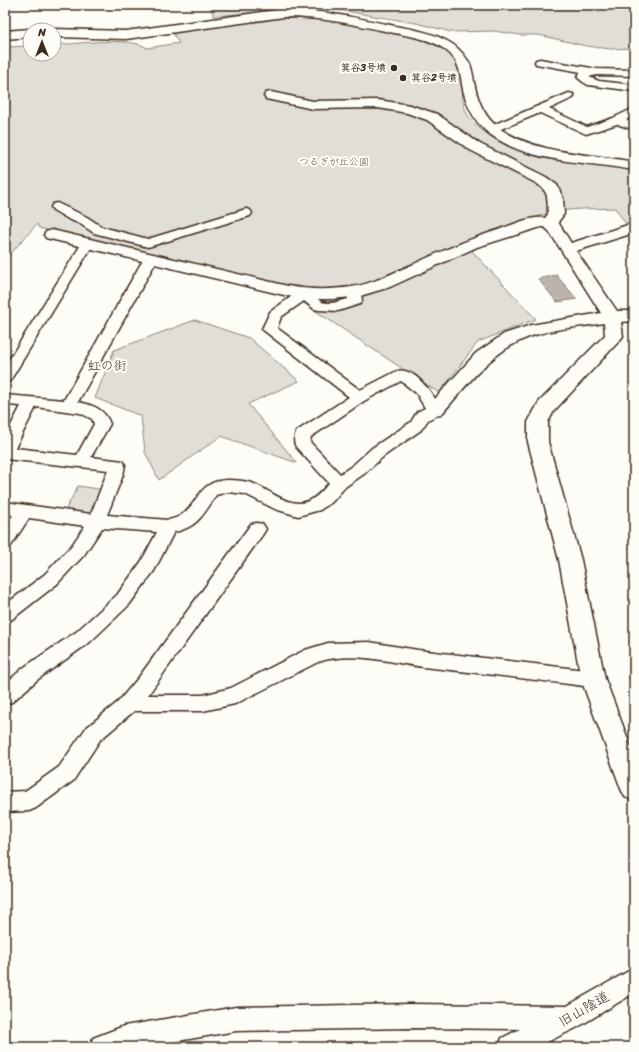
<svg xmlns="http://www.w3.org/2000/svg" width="639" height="1052" font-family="Sriracha,'Klee One',sans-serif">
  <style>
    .green { fill: #e1ded7; stroke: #8e847a }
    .water { fill: #bbb4ad; stroke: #887d74 }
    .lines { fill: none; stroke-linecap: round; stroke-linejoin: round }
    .minor-casing { stroke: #3b2a1e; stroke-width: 3 }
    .tertiary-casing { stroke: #3b2a1e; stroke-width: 3 }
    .minor { fill: #fdfcf7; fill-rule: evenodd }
    .tertiary { fill: #fdfcf7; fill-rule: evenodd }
    .poi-dot { fill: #3b2a1e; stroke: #fdfcf7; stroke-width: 1.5 }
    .labels { text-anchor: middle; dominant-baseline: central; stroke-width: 4; stroke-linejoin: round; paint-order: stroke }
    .far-poi-label { font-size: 10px; font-weight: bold; fill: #3b2a1e; stroke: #fdfcf7; text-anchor: end }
    .far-park-label { font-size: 10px; fill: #64574c; stroke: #fdfcf7 }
    .neighbourhood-label { font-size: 13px; fill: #3b2a1e; stroke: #fdfcf7 }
    .near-street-label { font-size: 14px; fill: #3b2a1e; stroke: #fdfcf7 }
  </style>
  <rect width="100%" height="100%" fill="#fdfcf7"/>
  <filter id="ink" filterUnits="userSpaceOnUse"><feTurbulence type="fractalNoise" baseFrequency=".025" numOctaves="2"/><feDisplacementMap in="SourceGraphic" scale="8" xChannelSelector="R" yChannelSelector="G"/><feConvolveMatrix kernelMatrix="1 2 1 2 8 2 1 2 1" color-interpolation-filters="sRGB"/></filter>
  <g filter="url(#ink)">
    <!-- green -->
    <g class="green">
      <path d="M209,5H634V48L611,49L586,46L539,35H520L494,31L451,32L416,23L321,7L214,16Z"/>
      <path d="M298,16C328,17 442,34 456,61C463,74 461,91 464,105C467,124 492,137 507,146C512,149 518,151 524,153C559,165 598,161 634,172V225L628,227L615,208C593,209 571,208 550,213C522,219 496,238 472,251L536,319L478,342L439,393L302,302L282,293L39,228L37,224L5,260V47L30,46V54H54V45C76,44 131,36 147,48L179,43L173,33L265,18Z"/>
      <path d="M195,320L249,338L299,381L248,404L297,463L221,436L159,480L145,452L141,416L95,398L114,350Z"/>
      <path d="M78,486L105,490L93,515L65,511Z"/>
    </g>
    <!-- water -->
    <path class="water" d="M556,275L577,299L557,302L538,279Z"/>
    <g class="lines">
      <defs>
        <g id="minor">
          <path d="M540,59L597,69L634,70V76L597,75L589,77L599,81L634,85V91L588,85L583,82L577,77L581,72L536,64L535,62L536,60Z"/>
          <path d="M569,93L573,94L574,96L573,98L549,109L587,127L613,118L634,108V115L626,120L634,123V130L617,124L586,134L540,113L496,131L492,132L486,129L488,127Z"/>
          <path d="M57,203L87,217L102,227L148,239L246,209L250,210L252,213L250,216L148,247L94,233L79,223L70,220L53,210L51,207L53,204Z"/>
          <path d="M88,239L93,240L94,243L10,381L5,383V366L82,243L83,240Z"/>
          <path d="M151,254L156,255L158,258L78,402C93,405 105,409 110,424L91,457L123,461L125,465L123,475L107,515L168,520C200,515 192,480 228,480C236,480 245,481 252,483C270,490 289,509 309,501C317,497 323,490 329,483L296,447C293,442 294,436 297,431L349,397L262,329L270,312L299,291C311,288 313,297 322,302C330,305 340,301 348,299L347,292L349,289L354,288L359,289L361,292L362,301L360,304L338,311L319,310L314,309L304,301L281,317L277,328L360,390L397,371C415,366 434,396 442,410L439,414L428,420L421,430L384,456L364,474L345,487L332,502L320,510L298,516L275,509L245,494L228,492L216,495C204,514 197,528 174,532L154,571L129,605L90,642L37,680L12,702L5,704V684L23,668L76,632L117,595L141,562L157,532L102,528L84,555L57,584L11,620L5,622V605L45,574L72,545L85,526L29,518L11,546L5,548V527L13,515L5,514V502L91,514L108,470L5,459V437L21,406L5,405V395L64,400L144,258L146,255ZM401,381L416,393L425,408L417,412L411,422L372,448L352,466L340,474L310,442L311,437L364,401ZM36,407L80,413L92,419L94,424L77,455L15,448Z"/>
          <path d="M257,523L263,524L266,529L263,534L148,695H203L231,688L305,650L328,643L369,642L418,650L593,671L600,673L603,679L600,685L593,687C536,680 480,673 423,667C389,662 352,651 318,662L235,704L203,711H134L100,740L73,781L36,808L29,811L5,812V792L25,791L59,767L86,728L118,702L139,677L251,524Z"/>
          <path d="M634,968V993L578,1027L537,1047H499L502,1038L520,1029L412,1028L236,1031L143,1047H90L93,1038L124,1026L236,1007L412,1004L567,1006Z"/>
        </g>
        <g id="tertiary">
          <path d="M284,9C322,10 358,18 395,26C412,29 431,32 447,41C456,45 463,53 469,62C472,68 473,75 474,82C478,102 485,119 502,130C541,155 590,153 634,162V170C587,161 532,164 491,135C474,123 466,105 462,85C461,78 460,70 457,64C454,56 445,49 438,45C424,38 409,36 394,33C357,25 322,17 284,17L126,39L54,37V30H51L54,29L126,31Z"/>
          <path d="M30,29L33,30H30V37L5,39V31Z"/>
          <path d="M271,92L313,101L378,100L410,105L437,114L480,144L546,177L557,185L563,198L564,214L558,222L571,243L634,223V233L576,251L617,311H634V321L621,322L623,336L620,340L554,411L548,422V442L581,560L605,679L634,755V801L625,797L621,789L581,679L559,560L528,442V422L539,402L605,335L604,323C581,327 557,328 535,335C494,347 468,384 441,415L434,416L427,415L425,410L476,353L504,334L531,325L601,313L549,231L544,227H541L477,247L390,287L360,296L333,299H304L288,296L46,238L44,235L46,232L52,230L288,286C309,290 330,290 351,287C373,284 394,272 414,264C442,251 469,239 498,230C512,225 530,216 545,218L548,214C547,197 550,193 536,183L470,150L427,120L407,113L378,108L313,109L266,99L264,96L266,93Z"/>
        </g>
      </defs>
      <!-- minor casing -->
      <use href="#minor" class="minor-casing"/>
      <!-- tertiary casing -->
      <use href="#tertiary" class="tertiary-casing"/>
      <!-- minor -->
      <use href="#minor" class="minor"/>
      <!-- tertiary -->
      <use href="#tertiary" class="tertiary"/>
    </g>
  </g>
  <!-- markers -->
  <g class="poi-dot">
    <circle cx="394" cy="68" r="4"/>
    <circle cx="403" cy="78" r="4"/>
  </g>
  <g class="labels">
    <!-- far-poi labels -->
    <g class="far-poi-label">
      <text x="386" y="68">箕谷3号墳</text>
      <text x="411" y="78" text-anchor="start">箕谷2号墳</text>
    </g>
    <!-- far-park labels -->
    <g class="far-park-label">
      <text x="334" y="162">つるぎが丘公園</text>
    </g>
    <!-- neighbourhood labels -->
    <g class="neighbourhood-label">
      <text x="107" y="365">虹の街</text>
    </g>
    <!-- near-street labels -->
    <g class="near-street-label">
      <text transform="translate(584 1009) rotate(-30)">旧山陰道</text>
    </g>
  </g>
  <!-- margin -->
  <rect width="639" height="1052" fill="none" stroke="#fdfcf7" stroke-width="20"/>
  <rect x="10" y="10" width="619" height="1032" fill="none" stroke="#3b2a1e" stroke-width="1.5" filter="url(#ink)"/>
  <!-- north arrow -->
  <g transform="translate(42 42)"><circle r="19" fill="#fdfcf7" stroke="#afa8a0"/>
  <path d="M0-3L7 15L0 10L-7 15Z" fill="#3b2a1e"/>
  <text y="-6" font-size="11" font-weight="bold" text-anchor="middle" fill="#3b2a1e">N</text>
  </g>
</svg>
